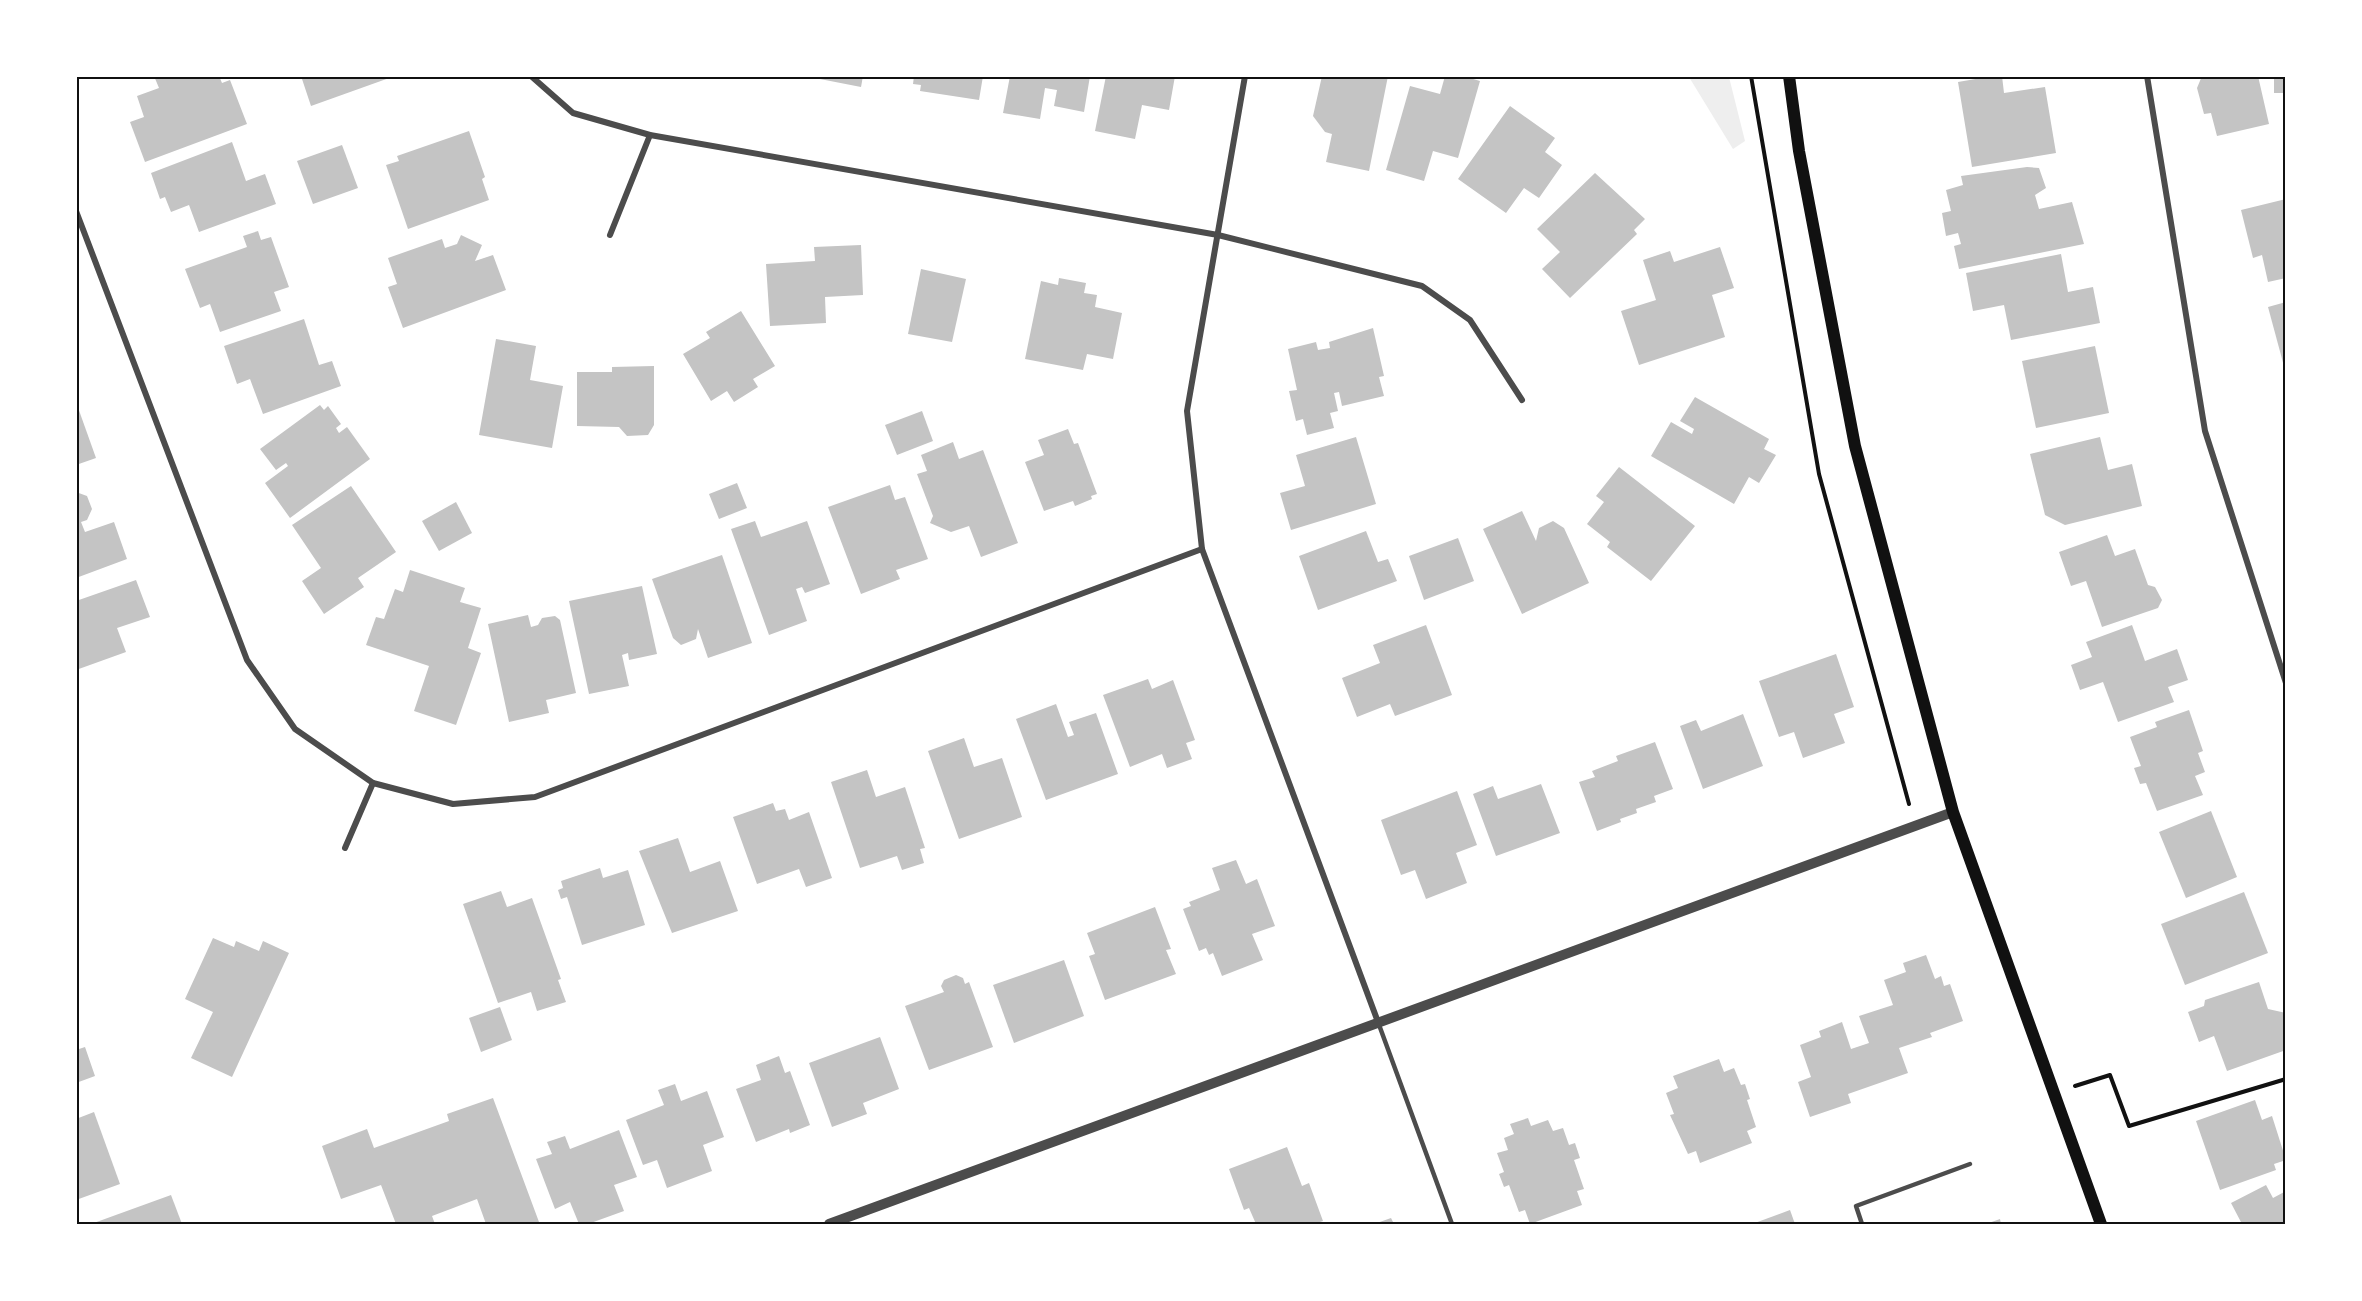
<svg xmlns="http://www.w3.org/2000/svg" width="2362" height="1301" font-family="'Noto Sans',sans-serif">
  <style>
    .green { fill: #eee }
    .building { fill: #c4c4c4 }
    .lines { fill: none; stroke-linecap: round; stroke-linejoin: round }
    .path { stroke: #111; stroke-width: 4 }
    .service { stroke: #4c4c4c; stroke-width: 4.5 }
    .minor { stroke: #4c4c4c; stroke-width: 6 }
    .tertiary { stroke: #4c4c4c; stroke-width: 10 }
    .secondary { stroke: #111; stroke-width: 12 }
    .neatline { fill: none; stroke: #111; stroke-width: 2 }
  </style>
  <rect width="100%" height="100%" fill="#fff"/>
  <!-- green -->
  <path class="green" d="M1689,77H1729L1745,141L1733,149Z"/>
  <!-- building -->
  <g class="building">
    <path d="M154,76H219L222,83L230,80L247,124L145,162L130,122L144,117L137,96L159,88Z"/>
    <path d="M301,76H392V77L311,106Z"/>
    <path d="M820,76H863L861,87L820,79Z"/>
    <path d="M914,76H983L979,100L920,91L921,85L913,84Z"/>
    <path d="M1010,76H1090L1084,112L1054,106L1057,90L1045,88L1040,119L1003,113Z"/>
    <path d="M1106,76H1175L1169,110L1142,105L1135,139L1095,131Z"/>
    <path d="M1322,76H1388L1369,171L1326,162L1332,134L1325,132L1313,116Z"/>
    <path d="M1445,76H1463L1480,81L1458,158L1433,151L1424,181L1386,170L1410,86L1440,94Z"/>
    <path d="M1993,76H2002L2004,93L2045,87L2056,153L1972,167L1958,82Z"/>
    <path d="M2202,76H2258L2269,124L2217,136L2211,113L2204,114L2197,88Z"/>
    <rect x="2274" y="76" width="12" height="17"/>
    <path d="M1510,106L1555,138L1545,152L1562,165L1539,198L1524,188L1506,213L1458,179Z"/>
    <path d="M469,131L485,177L482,179L489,200L408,229L386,165L399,161L397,156Z"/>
    <path d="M232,142L246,181L265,174L276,204L199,232L189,205L171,212L165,197L160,199L151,173Z"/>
    <path d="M342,145L358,188L313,204L297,161Z"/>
    <path d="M2027,167L2039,168L2046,188L2035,195L2039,209L2072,202L2084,244L1959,269L1954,246L1961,244L1958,233L1946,236L1942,213L1951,211L1946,190L1963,185L1961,176Z"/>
    <path d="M1595,173L1645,219L1634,230L1637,234L1570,298L1542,269L1560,252L1537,229Z"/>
    <path d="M2286,199V278L2268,282L2262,255L2253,258L2241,210Z"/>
    <path d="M258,231L261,240L271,237L289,287L274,292L281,311L220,332L210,304L200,308L185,269L247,247L243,236Z"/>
    <path d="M461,235L482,245L475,261L493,255L506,290L403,328L388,287L397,284L388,258L442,239L445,248L457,244Z"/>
    <path d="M861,245L863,295L825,297L826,323L770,326L766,264L815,261L814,247Z"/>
    <path d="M1720,247L1734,288L1712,295L1725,337L1639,365L1621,311L1656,300L1643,260L1670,251L1674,262Z"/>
    <path d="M2061,254L2068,292L2093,287L2100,323L2011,340L2004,305L1973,311L1966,273Z"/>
    <path d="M921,269L966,279L952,342L908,334Z"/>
    <path d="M1059,278L1086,283L1084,293L1097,295L1095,307L1122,313L1113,359L1087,354L1083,370L1025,359L1041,281L1058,285Z"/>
    <path d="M2286,302V370H2285L2268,307Z"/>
    <path d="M741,311L775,366L753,379L758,387L734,402L727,391L711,401L683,354L710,338L706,332Z"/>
    <path d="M304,319L319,365L332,361L341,386L263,414L250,379L237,384L224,346Z"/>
    <path d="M1373,328L1384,376L1379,377L1384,396L1342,406L1339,392L1334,393L1338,411L1330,413L1334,428L1307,435L1303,419L1296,421L1289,391L1297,390L1288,349L1316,342L1318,350L1330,348L1329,342Z"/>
    <path d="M496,339L536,346L530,380L563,386L552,448L479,435Z"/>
    <path d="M2095,346L2109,413L2036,428L2022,361Z"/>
    <path d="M654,366V425L648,435L627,436L619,427L577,426V372H612V367Z"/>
    <path d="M1695,397L1769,439L1764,449L1776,455L1759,483L1749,477L1734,504L1651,456L1671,422L1692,434L1694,429L1680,421Z"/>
    <path d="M76,402L96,458L76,465Z"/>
    <path d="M320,405L324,410L328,406L341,424L336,428L339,433L347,427L370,459L290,518L265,483L288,466L286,463L276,470L260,449Z"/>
    <path d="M922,411L933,441L897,455L885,425Z"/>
    <path d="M1068,429L1074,444L1078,443L1097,494L1091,496L1092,499L1075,506L1073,501L1044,511L1025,462L1044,455L1038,440Z"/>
    <path d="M1356,437L1376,504L1291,530L1280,493L1305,486L1296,455Z"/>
    <path d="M2100,437L2108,470L2132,464L2142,506L2065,525L2045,515L2030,454Z"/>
    <path d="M953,442L959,459L983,450L1018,543L981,557L969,526L951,532L930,523L933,516L917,474L927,471L921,455Z"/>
    <path d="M1619,467L1695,526L1651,581L1607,547L1610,542L1587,524L1604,502L1596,496Z"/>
    <path d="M737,483L747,508L719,519L709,494Z"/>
    <path d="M890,485L895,500L905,497L928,559L896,570L900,579L861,594L828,507Z"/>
    <path d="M351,486L396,552L358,578L364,587L324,614L302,581L321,568L292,525Z"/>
    <path d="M76,492L87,496L92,509L87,520L81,522L85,532L114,522L127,559L76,578Z"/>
    <path d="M456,502L472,533L439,551L422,521Z"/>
    <path d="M1522,511L1536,541L1539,528L1553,521L1564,528L1589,583L1522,614L1483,529Z"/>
    <path d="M755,521L761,537L807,521L830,584L805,593L802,587L796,589L807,621L769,635L731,529Z"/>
    <path d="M1366,531L1378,562L1388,559L1397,581L1318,610L1299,556Z"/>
    <path d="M2107,535L2115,556L2135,549L2148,585L2155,587L2162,600L2158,608L2102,627L2086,581L2071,586L2059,552Z"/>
    <path d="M1458,538L1474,581L1424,600L1409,556Z"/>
    <path d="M722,555L752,643L708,658L698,629L696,639L681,645L673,638L652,579Z"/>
    <path d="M410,570L465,588L460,602L481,608L468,648L481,653L456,725L414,711L429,666L366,645L376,617L384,619L395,589L403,592Z"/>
    <path d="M136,580L150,617L117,628L126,652L76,670V601Z"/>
    <path d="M642,586L657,654L629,660L628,653L622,655L629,686L589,694L569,601Z"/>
    <path d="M528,615L531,627L538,625L542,618L555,616L560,620L576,693L546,700L549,713L509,722L488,624Z"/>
    <path d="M1426,625L1452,695L1395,716L1390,704L1357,717L1342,678L1380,663L1373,645Z"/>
    <path d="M2132,625L2145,661L2177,649L2188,680L2168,687L2174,702L2118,722L2103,682L2080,690L2071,665L2092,657L2086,642Z"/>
    <path d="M1836,654L1854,707L1834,714L1845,743L1803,758L1794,732L1779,737L1759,681Z"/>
    <path d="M1148,679L1152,689L1173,680L1195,740L1186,743L1192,759L1167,768L1162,754L1130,767L1103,695Z"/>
    <path d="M1056,704L1068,737L1074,735L1069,722L1096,713L1118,774L1046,800L1016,719Z"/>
    <path d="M2189,710L2203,751L2198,753L2205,772L2195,776L2203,795L2157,811L2146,783L2140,784L2134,768L2141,766L2130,737L2157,727L2155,722Z"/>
    <path d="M1743,714L1763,766L1703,789L1680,726L1696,720L1701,731Z"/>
    <path d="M964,738L974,767L1002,758L1022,817L959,839L928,751Z"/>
    <path d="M1655,742L1673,789L1654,796L1656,802L1636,809L1637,813L1620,819L1621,822L1597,831L1579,782L1595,777L1592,771L1618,761L1616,756Z"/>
    <path d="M867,770L876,797L905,787L925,848L920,849L924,863L902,870L897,856L860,868L831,782Z"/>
    <path d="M1541,784L1560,833L1496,856L1473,794L1493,786L1498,799Z"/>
    <path d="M1457,791L1477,845L1456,853L1467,883L1426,899L1415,870L1401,875L1381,820Z"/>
    <path d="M773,803L776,811L785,809L789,820L809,812L832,878L806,887L799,869L757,884L733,817Z"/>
    <path d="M2211,811L2237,877L2186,898L2159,832Z"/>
    <path d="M678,838L690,872L720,861L738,911L672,933L639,851Z"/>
    <path d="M1236,860L1246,884L1257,879L1275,926L1252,934L1263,960L1222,976L1213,953L1209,955L1206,948L1199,951L1183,909L1191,906L1189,902L1220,890L1212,868Z"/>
    <path d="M600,868L603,878L628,870L645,925L582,945L567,897L561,899L558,890L563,888L561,881Z"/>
    <path d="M501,891L507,907L532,898L561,979L558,980L566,1002L537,1011L531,992L498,1003L463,904Z"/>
    <path d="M2244,892L2268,953L2185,985L2161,924Z"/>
    <path d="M1155,907L1171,949L1166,950L1176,974L1105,1000L1089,956L1095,954L1087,933Z"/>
    <path d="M213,938L234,947L236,941L259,951L263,941L289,953L232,1077L191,1058L213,1012L185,999Z"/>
    <path d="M1926,955L1935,979L1941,976L1944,986L1950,984L1963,1021L1930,1033L1932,1037L1899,1048L1908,1073L1848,1094L1851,1103L1810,1117L1798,1082L1811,1077L1800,1045L1821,1037L1819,1031L1842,1022L1851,1049L1869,1043L1859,1016L1893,1005L1884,980L1906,972L1903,963Z"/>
    <path d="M1064,960L1084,1016L1014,1043L993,985Z"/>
    <path d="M956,975L963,978L965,984L969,982L993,1047L929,1070L905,1006L944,992L941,986L944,980Z"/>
    <path d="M2259,982L2268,1009L2286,1013V1050L2227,1071L2214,1036L2199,1042L2188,1012L2204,1006L2205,1000Z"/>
    <path d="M500,1007L512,1040L481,1052L469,1018Z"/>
    <path d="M880,1037L899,1089L863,1103L867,1114L832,1127L809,1063Z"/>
    <path d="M76,1044L79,1049L85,1047L95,1076L76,1083Z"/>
    <path d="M779,1056L785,1073L790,1071L810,1125L790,1133L789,1129L756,1142L736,1089L761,1080L756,1065Z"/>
    <path d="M1719,1059L1724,1072L1734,1068L1741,1085L1745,1084L1750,1099L1747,1100L1756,1127L1747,1131L1752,1143L1700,1163L1696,1151L1688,1154L1670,1115L1674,1114L1666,1093L1678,1088L1673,1076Z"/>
    <path d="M675,1084L681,1101L707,1091L724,1137L703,1145L712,1171L667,1188L657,1160L643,1165L626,1120L664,1105L658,1090Z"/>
    <path d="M493,1098L539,1222L486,1224L477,1199L432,1216L435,1224H396L381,1185L341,1199L322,1146L367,1129L374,1148L449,1121L447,1114Z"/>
    <path d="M2255,1100L2262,1120L2272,1116L2286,1160L2274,1164L2276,1170L2220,1190L2196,1121Z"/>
    <path d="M94,1112L120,1184L76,1200V1119Z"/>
    <path d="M1528,1118L1531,1126L1548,1120L1553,1131L1563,1128L1569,1145L1575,1143L1580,1158L1574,1160L1584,1189L1577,1191L1582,1205L1530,1224L1525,1210L1519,1212L1509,1185L1504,1187L1499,1174L1504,1172L1497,1153L1508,1150L1504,1138L1514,1134L1510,1124Z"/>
    <path d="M619,1130L637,1177L614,1185L624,1211L588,1224H579L570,1202L555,1209L536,1159L552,1154L547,1142L565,1136L570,1149Z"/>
    <path d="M1287,1147L1302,1186L1309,1183L1323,1221L1314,1224H1256L1249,1208L1244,1210L1229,1169Z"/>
    <path d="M2266,1185L2273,1198L2286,1191V1224H2242L2231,1203Z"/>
    <path d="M171,1195L182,1224H91Z"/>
    <path d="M1790,1210L1795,1224H1752Z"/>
    <path d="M1391,1218L1394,1224H1374Z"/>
    <path d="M2000,1219L2001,1224H1986Z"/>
  </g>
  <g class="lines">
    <!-- path -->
    <g class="path">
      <path d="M1751,76L1819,474L1909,804"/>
      <path d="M2075,1086L2110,1075L2129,1126L2286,1079"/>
    </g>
    <!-- service -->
    <g class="service">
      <path d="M1378,1022L1452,1224"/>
      <path d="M1862,1224L1856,1206L1970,1164"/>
    </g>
    <!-- minor -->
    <g class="minor">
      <path d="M531,76L573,113L650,135L1218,235L1422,286L1470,320L1522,400"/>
      <path d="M1245,76L1187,411L1202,549L1378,1022"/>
      <path d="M2147,76L2205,431L2286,683"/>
      <path d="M76,211L247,660L295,729L373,783L453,804L535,797L1202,549"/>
      <path d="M610,235L650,135"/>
      <path d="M345,848L373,783"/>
    </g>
    <!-- tertiary -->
    <path class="tertiary" d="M829,1224L1953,812"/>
    <!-- secondary -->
    <path class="secondary" d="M1789,76L1799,151L1855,446L1953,812L2101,1224"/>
  </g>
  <!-- border -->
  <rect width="2362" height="1301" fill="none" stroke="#ffffff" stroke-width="156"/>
  <rect x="78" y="78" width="2206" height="1145" class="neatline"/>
</svg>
